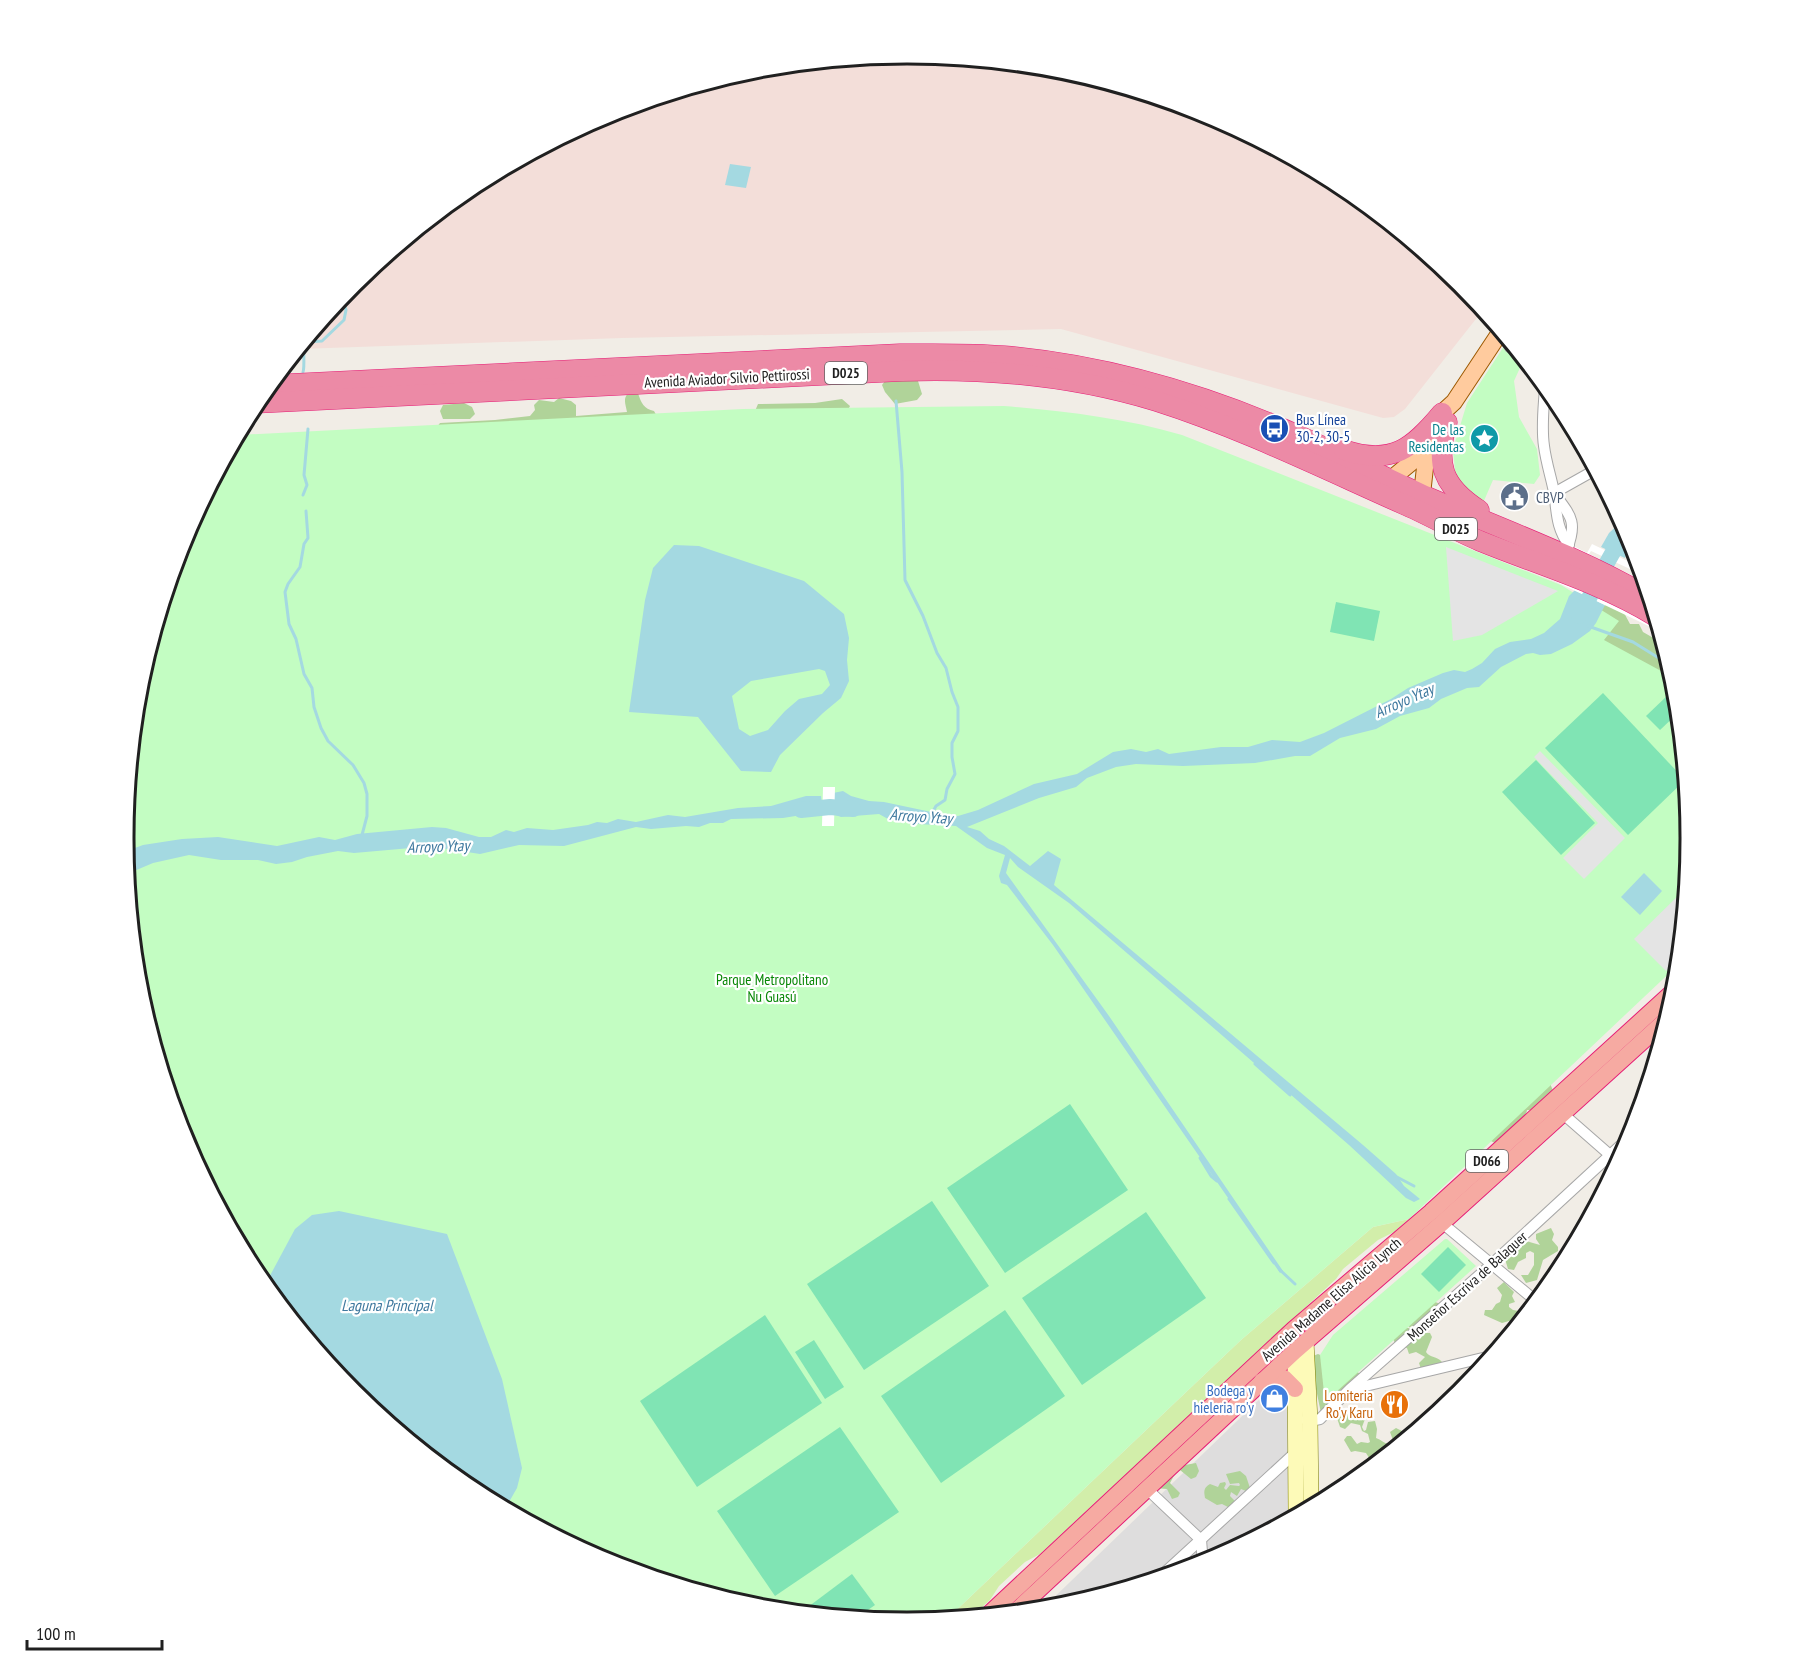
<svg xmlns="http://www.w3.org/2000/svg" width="1814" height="1676" font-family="'PT Sans Narrow',sans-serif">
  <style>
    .residential { fill: #dedddd }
    .military { fill: #f3ded9 }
    .grass { fill: #d2eeaa }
    .forest { fill: #b0d399 }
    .park { fill: #c3fdc2 }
    .pitch { fill: #80e4b4 }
    .parking { fill: #e4e4e4 }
    .water { fill: #a4d9e1; fill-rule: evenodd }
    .pier { fill: #fff }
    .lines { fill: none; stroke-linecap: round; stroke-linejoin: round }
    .stream { stroke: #a4d9e1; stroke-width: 3 }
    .river { stroke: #a4d9e1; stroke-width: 16 }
    .minor-casing { stroke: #a7a7a7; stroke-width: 12 }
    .secondary-casing { stroke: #7d7f00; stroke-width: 16 }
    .primary-casing { stroke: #9d5900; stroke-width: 18 }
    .trunk-casing { stroke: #e61d76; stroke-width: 18 }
    .motorway-casing { stroke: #e61d76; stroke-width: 21 }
    .minor { stroke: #fff; stroke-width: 10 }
    .secondary { stroke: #fdfab8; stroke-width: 15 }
    .primary { stroke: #ffcb9e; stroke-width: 16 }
    .trunk { stroke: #f6aaa2; stroke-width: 16 }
    .motorway { stroke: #ec8aa6; stroke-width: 20 }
    .labels { text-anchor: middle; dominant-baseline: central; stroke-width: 4.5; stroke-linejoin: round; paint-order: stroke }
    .shield { fill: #fff; stroke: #636363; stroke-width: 1.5 }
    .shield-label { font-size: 14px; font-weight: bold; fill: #202020 }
    .street-label { font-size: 15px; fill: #202020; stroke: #fff }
    .transit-label { font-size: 15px; fill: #164399; stroke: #fff; text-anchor: start }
    .culture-label { font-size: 15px; fill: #0d838f; stroke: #fff; text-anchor: end }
    .service-label { font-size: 15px; fill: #4e5e75; stroke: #fff; text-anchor: start }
    .park-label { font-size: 15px; fill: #078705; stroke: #fff }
    .shop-label { font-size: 15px; fill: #366cbe; stroke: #fff; text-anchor: end }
    .food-label { font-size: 15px; fill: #c56008; stroke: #fff; text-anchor: end }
    .water-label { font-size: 16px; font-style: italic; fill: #3e789e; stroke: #fff }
    .rim { fill: none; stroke: #202020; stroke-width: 3 }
  </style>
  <rect width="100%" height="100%" fill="#f1ede6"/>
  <!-- residential -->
  <path class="residential" d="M1290,1370L1292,1517L1207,1562L1060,1607L1042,1609Z"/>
  <!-- military -->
  <path class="military" d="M907,54L1060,69L1207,114L1343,186L1462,284L1483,310L1405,409L1394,417L1383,418L1061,329L622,338L299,349L353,283L472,186L607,114L754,69Z"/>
  <!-- grass -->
  <path class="grass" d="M1409,1219L1394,1232L1378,1240L1343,1269L1336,1279L1040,1554L1025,1562L999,1586L990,1600L973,1615L948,1618L1241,1340L1373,1227Z"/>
  <!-- forest -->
  <g class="forest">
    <path d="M888,377L918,381L922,394L917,400L895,404L885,392L882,385Z"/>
    <path d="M632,390L638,393C641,403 644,409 654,411L659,420L437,427L440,423L495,420L530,416L535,410L534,405L539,400L554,402L559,398L571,401L576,405V416L627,412C625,402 622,397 632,390Z"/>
    <path d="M842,399L850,406L845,416L755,411L758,404L815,403Z"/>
    <path d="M464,403L472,407L475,414L470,419H443L440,411L443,405Z"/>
    <path d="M1608,604L1623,611L1630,624H1639L1643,632L1664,644L1676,689L1522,662L1597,609Z"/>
    <path d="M1549,1081L1554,1093L1536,1110H1527L1525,1119L1495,1143L1491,1141L1486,1132Z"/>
    <path d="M1551,1228L1554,1234L1552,1240L1558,1247V1251L1543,1260L1537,1280L1526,1283L1521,1275H1528L1534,1265V1253L1530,1251L1526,1253V1258L1518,1262L1514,1270L1508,1269L1505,1259L1513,1256L1515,1250L1526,1241L1540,1245L1536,1239V1234Z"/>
    <path d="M1504,1282L1514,1292L1512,1296L1515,1302L1509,1304V1307L1513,1310L1519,1311L1521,1315L1519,1319L1513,1322L1509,1321L1502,1323L1484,1315L1485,1310H1492L1496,1304L1500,1302L1502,1295L1497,1288Z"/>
    <path d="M1435,1302L1441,1304L1422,1329L1424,1333H1430L1432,1337L1426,1352C1430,1358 1437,1356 1442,1362L1421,1369L1419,1363L1425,1357L1416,1352L1409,1354L1407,1348L1396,1345L1393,1339L1404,1328H1410L1406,1322Z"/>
    <path d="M1318,1354L1355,1370L1360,1374L1321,1413L1316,1389L1313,1356Z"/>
    <path d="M1343,1411L1355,1415L1360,1413L1364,1415L1365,1419L1362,1427L1364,1431L1366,1430L1368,1422L1375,1421L1377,1429L1376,1438C1382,1440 1386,1446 1394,1443L1390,1432L1396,1428L1402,1431L1407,1437L1376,1462L1371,1461L1366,1453L1355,1451L1351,1452L1344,1440L1347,1436H1351L1357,1444L1361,1442L1368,1443L1370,1442L1368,1434L1362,1431L1360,1425L1351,1423L1345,1429L1340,1427L1337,1418Z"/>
    <path d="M1178,1449L1182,1451L1185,1465L1196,1463L1199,1471L1196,1477L1191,1479L1180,1470L1176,1472L1170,1483L1180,1493L1178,1497L1172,1499L1167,1489L1154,1488L1170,1459L1169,1455Z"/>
    <path d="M1240,1471L1246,1476L1250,1488L1246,1491L1241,1489L1237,1496L1231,1492L1230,1496L1235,1501L1228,1507L1222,1504L1217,1505L1205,1498C1204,1492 1203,1488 1210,1484L1218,1487L1220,1483L1225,1482L1226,1484L1224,1488L1226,1490L1230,1485L1239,1486L1240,1485L1239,1483L1230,1484L1226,1474Z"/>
  </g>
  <!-- park -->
  <g class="park">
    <path d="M1508,340L1524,359L1514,381L1519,417L1537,449L1540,475L1534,484L1493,480L1483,503L1460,482L1455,471L1453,449L1467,403Z"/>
    <path d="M1004,406C1064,411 1124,418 1182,435L1561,585L1619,621L1604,640L1674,678L1676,685L1691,838L1679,964L1409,1219L1373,1227L1241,1340L948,1618L907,1622L754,1607L607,1562L471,1490L352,1392L255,1273L183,1138L138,991L123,838L138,685L183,538L238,435L743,409Z"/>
    <path d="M1445,1239H1447L1476,1266L1325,1402L1320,1355L1333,1335Z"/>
  </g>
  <!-- pitch -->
  <g class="pitch">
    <path d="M1336,602L1380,611L1374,641L1330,632Z"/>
    <path d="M1603,693L1685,780L1628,835L1545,748Z"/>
    <path d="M1668,695L1678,705L1679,712L1660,730L1646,716Z"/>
    <path d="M1536,760L1595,823L1561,855L1502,792Z"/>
    <path d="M1070,1104L1128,1190L1005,1273L947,1188Z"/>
    <path d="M932,1201L989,1286L864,1370L807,1284Z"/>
    <path d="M1146,1212L1206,1298L1082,1385L1022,1298Z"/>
    <path d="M1448,1247L1466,1265L1439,1292L1421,1274Z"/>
    <path d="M1005,1310L1065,1396L941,1483L881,1396Z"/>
    <path d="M765,1315L822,1403L697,1487L640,1401Z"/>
    <path d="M814,1340L844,1387L825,1399L795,1352Z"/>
    <path d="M840,1427L899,1512L775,1596L717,1511Z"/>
    <path d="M852,1574L875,1605L858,1617L813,1613L808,1607Z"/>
  </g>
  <!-- parking -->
  <g class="parking">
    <path d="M1446,547L1558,591L1482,635L1453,641Z"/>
    <path d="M1540,751L1625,838L1584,879L1563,858L1598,823L1534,757Z"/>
    <path d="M1686,888L1679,957L1666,971L1634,939Z"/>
  </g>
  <!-- water -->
  <g class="water">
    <path d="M730,164L751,167L746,188L725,185Z"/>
    <path d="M1622,521L1632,542L1625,558L1601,547L1609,533Z"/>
    <path d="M674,545L699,546L804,581L844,614L849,638L847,660L849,681L841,698L823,713L780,755L771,772L741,771L698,717L629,712L645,600L653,568ZM819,669L825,671L830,685L822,694L799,699L785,711L768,730L750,736L739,729L732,696L751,681Z"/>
    <path d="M1575,590L1605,605L1596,623L1590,631L1572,644L1551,654L1540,655L1533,653L1526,654L1501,667L1479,687L1467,688L1441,699L1429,708L1400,716L1376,729L1340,738L1310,756H1295L1255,763L1183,766L1136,764L1116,767L1087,778L1076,787L1039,798L967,827L980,831L989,839L1004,846L1030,866L1048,851L1061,859L1054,885L1363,1145L1396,1174L1404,1186L1420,1199L1414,1202L1406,1198L1349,1145L1069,903L1018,867L1010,858L1006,873L1109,1016L1283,1271L1280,1273L1053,945L1007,885L1001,883L999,876L1005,855L987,848L956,826L918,824L888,819L879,814L841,817L833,814V793L843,791L851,796L869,801L884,802L936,813L958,816L978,810L1034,784L1077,774L1113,752L1131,749L1146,752L1158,749L1169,754L1221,747H1248L1272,740L1300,742L1324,733L1391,699L1408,688L1443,673L1454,670L1465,672L1472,669L1482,663L1495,649L1510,642L1531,639L1544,633L1560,619L1569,596Z"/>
    <path d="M806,796H821L823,815L808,814L783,818L731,819L723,823H710L699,827L686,826L651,829L636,827L564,846L519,845L480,854L448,849L411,848L354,853L338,851L307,857L292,862L276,864L258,860H221L189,855L153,863L127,874L124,852L143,845L182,839L218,837L277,846L319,837L335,840L357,834L432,827L446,828L479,837H491L506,830L514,832L527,828L553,830L588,825L597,822L607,823L618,819L636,822L668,815L685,817L738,808L771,806Z"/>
    <path d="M1644,873L1662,891L1640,915L1621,897Z"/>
    <path d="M339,1211L447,1234L502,1379L522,1468L517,1488L509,1502L503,1507L471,1490L352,1392L265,1285L295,1229L312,1215Z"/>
  </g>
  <!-- pier -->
  <g class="pier">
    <path d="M1560,539L1587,553L1592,544L1640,567L1643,575L1591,551L1589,554L1645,582L1659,631L1544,576Z"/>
    <path d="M823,787H835L834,826H822Z"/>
  </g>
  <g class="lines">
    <!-- stream -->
    <g class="stream">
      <path d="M304,342L322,341L344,320L346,310L342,297"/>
      <path d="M303,372C305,367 303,351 304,343"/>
      <path d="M896,401L902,472L905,580L923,616L937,653L946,668L952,692L958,707V731L952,743V757L955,774L947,789L945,800L936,806L931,815"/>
      <path d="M303,495L307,485L304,475L308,429"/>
      <path d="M306,511L308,538L304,544L300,567L288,584L285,592L289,624L296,639L304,674L312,688L314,707L321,728L328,741L353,765L364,783L367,794V816L362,835"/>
      <path d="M1588,626L1633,642L1670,665"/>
      <path d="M1255,1064L1290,1095"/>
      <path d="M1200,1158L1211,1176L1217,1181"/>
      <path d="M1395,1176L1414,1186"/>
      <path d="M1229,1199L1274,1263"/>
      <path d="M1280,1270L1295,1284"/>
    </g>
    <!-- river -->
    <g class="river">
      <path d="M1579,616C1596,589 1606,558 1625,534"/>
      <path d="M801,810L830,807L853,809"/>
    </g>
    <defs>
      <g id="minor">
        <path d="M1502,334L1510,347L1517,351"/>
        <path d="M1545,386C1544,406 1541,426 1544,446C1546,462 1551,477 1554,492C1557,512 1556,528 1569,545"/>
        <path d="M1554,493C1570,515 1578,521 1567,549"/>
        <path d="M1554,493L1595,470"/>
        <path d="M1562,1113L1618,1162"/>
        <path d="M1442,1223L1536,1301"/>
        <path d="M1353,1389L1491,1356"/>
        <path d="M1306,1420L1310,1421L1320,1419L1350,1389L1492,1264L1633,1134"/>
        <path d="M1146,1488L1201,1540L1203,1564"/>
        <path d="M1161,1576L1295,1453"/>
      </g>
      <g id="secondary">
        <path d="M1306,1341L1310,1421L1311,1507"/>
        <path d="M1295,1351L1296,1515"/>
      </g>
      <g id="primary">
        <path d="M1390,480L1430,447"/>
        <path d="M1422,494L1427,450L1434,427L1442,413L1454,402L1501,331"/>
      </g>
      <g id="trunk">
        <path d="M1262,1381L1273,1377L1284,1378L1295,1389"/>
        <path d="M1016,1611L1295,1351L1442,1223L1667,1019"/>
        <path d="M989,1614L1294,1329L1431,1212L1676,989"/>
      </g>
      <g id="motorway">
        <path d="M269,385L900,354C934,354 969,353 1004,356C1107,365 1210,396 1304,438C1344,456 1383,477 1423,495C1499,528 1578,556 1650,598"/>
        <path d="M255,403L901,371C987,368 1074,376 1156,401C1241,428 1322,468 1403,504C1429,515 1454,530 1480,541C1539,565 1601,583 1655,616"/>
        <path d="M1447,422C1435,464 1442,486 1479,510"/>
        <path d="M1344,450C1392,466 1413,448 1442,413"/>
      </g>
    </defs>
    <!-- minor casing -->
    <use href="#minor" class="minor-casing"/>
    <!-- secondary casing -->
    <use href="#secondary" class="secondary-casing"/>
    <!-- primary casing -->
    <use href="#primary" class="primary-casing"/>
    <!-- trunk casing -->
    <use href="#trunk" class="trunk-casing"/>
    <!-- motorway casing -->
    <use href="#motorway" class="motorway-casing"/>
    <!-- minor -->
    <use href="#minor" class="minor"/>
    <!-- secondary -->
    <use href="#secondary" class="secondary"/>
    <!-- primary -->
    <use href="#primary" class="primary"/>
    <!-- trunk -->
    <use href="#trunk" class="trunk"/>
    <!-- motorway -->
    <use href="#motorway" class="motorway"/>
  </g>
  <!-- icons -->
  <defs>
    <symbol id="bus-disc" viewBox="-11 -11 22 22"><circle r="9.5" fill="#1a4fb4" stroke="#fff"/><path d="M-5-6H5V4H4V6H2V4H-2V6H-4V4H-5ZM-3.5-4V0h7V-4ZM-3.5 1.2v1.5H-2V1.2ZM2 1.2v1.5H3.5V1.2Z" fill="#fff"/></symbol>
    <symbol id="sight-disc" viewBox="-11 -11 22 22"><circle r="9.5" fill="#0f9aa8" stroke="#fff"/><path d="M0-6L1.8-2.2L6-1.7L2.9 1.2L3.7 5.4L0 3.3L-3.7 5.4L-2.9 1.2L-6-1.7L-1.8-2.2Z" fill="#fff"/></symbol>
    <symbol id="civic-disc" viewBox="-11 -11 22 22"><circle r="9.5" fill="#5c6f8a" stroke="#fff"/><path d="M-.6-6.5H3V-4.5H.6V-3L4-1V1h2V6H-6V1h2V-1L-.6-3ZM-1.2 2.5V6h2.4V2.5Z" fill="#fff"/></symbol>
    <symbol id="shop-disc" viewBox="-11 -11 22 22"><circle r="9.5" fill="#3f7fe0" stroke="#fff"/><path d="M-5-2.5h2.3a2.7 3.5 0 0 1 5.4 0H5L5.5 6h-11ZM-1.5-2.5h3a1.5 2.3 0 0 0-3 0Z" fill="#fff"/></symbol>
    <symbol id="restaurant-disc" viewBox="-11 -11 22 22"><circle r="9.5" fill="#e8710a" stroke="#fff"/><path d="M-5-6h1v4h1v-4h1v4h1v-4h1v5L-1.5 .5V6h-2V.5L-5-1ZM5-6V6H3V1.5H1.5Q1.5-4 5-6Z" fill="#fff"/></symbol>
  </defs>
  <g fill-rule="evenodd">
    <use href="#bus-disc" x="1258" y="412" width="33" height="33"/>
    <use href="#sight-disc" x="1468" y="422" width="33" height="33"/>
    <use href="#civic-disc" x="1498" y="480" width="33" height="33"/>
    <use href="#shop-disc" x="1258" y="1382" width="33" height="33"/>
    <use href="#restaurant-disc" x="1378" y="1388" width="33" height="33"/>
  </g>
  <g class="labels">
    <!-- shield labels -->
    <g class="shield">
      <rect x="825" y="362" width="42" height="22" rx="4.5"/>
      <rect x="1435" y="518" width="42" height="22" rx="4.5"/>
      <rect x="1466" y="1150" width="42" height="22" rx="4.5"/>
    </g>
    <g class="shield-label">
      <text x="846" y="373">D025</text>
      <text x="1456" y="529">D025</text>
      <text x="1487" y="1161">D066</text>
    </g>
    <!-- street labels -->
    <g class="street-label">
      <text transform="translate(727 378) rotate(-3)">Avenida Aviador Silvio Pettirossi</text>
      <text transform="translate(1467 1286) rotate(-42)">Monseñor Escriva de Balaguer</text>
      <text transform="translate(1331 1299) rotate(-41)">Avenida Madame Elisa Alicia Lynch</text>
    </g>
    <!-- transit labels -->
    <g class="transit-label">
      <text x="1296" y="419">Bus Línea<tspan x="1296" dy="17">30-2, 30-5</tspan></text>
    </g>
    <!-- culture labels -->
    <g class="culture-label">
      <text x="1464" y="429">De las<tspan x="1464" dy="17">Residentas</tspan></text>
    </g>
    <!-- service labels -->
    <g class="service-label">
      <text x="1536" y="497">CBVP</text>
    </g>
    <!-- park labels -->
    <g class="park-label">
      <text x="772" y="979">Parque Metropolitano<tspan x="772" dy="17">Ñu Guasú</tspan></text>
    </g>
    <!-- shop labels -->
    <g class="shop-label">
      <text x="1254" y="1390">Bodega y<tspan x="1254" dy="17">hieleria ro'y</tspan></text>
    </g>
    <!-- food labels -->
    <g class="food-label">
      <text x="1373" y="1395">Lomiteria<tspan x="1373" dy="17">Ro'y Karu</tspan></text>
    </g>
    <!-- water labels -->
    <g class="water-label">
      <text transform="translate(1404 700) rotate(-24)">Arroyo Ytay</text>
      <text transform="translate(921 816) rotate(4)">Arroyo Ytay</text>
      <text transform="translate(438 846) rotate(-2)">Arroyo Ytay</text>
      <text x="387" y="1305">Laguna Principal</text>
    </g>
  </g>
  <!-- crop -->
  <path d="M0 0H1814V1676H0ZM907 64H907A773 773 0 0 1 1680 837V839A773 773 0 0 1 907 1612H907A773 773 0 0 1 134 839V837A773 773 0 0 1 907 64Z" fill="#fff" fill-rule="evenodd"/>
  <path class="rim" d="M907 64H907A773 773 0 0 1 1680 837V839A773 773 0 0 1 907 1612H907A773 773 0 0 1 134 839V837A773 773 0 0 1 907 64Z"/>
  <!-- scale -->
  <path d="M27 1640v9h135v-9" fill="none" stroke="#202020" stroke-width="3"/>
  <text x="36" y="1640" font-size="18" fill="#202020" stroke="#ffffff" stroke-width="4.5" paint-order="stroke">100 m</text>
</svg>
